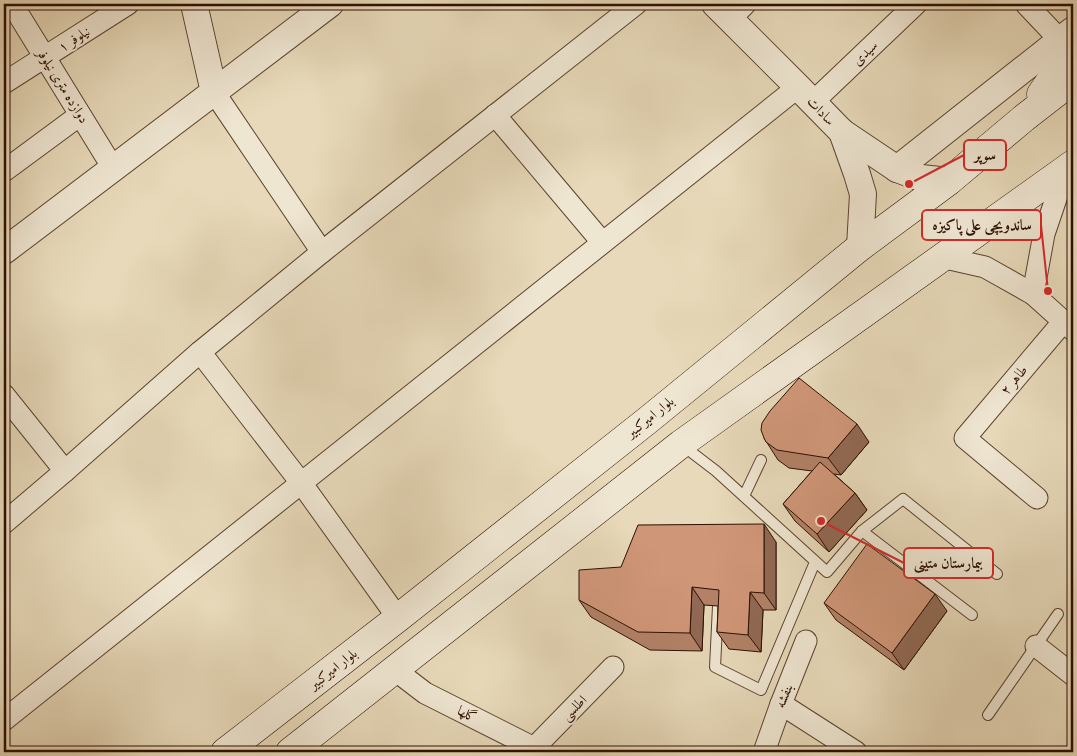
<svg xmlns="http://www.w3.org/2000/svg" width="1077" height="756" font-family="'IM FELL French Canon',Amiri,serif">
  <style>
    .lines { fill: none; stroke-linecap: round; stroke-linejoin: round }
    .service-casing { stroke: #5c422f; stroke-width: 12 }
    .minor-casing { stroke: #5c422f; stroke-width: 23 }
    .tertiary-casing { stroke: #5c422f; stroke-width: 28 }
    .secondary-casing { stroke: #2d0f01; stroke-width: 29 }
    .service { stroke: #efe6d2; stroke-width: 10 }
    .minor { stroke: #efe6d2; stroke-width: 21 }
    .tertiary { stroke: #efe6d2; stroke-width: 26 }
    .secondary { stroke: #efe6d2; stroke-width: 28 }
    .wall { fill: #b28167; stroke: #2d0f01 }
    .shaded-wall { fill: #916954; stroke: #2d0f01 }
    .building { fill: #cf9678; stroke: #2d0f01 }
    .labels { text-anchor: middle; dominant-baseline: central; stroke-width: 4; stroke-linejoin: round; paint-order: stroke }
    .street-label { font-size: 14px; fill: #2d0f01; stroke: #efe6d2 }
    .leader { fill: none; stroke: #d62828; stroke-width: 2 }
    .callout-dot { fill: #d62828; stroke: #efe6d2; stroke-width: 2 }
    .callout { fill: #efe6d2; stroke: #d62828; stroke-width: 2 }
    .callout-label { font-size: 15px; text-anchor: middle; font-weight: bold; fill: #2d0f01 }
  </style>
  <rect width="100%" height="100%" fill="#e7d9b9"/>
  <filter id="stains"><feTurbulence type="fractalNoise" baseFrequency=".004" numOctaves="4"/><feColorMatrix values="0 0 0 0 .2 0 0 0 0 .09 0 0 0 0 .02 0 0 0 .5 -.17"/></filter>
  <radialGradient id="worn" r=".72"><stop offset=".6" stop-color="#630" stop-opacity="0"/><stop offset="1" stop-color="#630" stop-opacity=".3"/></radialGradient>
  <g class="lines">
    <defs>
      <g id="service">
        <path d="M682,445L716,471L827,572L862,531L903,499L997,574"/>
        <path d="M744,496L761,460"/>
        <path d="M862,531L972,615"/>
        <path d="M718,606L715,667L761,690L815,562"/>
        <path d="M988,715L1058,614"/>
      </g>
      <g id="minor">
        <path d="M12,4L113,168"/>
        <path d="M1026,4L1060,40"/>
        <path d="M730,19L745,4"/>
        <path d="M4,83L128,4"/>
        <path d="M214,92L322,252"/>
        <path d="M813,102L916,4"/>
        <path d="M495,115L602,242"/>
        <path d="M4,171L80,115"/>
        <path d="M941,257L985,267L1033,294L1073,330"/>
        <path d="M1033,294L1044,234L1066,169"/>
        <path d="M200,352L302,484L398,618"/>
        <path d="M4,395L65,471"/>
        <path d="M1037,498L965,438L1063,322"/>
        <path d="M4,523L65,471L200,352L322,252L636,4"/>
        <path d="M1036,646L1073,675"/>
        <path d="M395,670L425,693L542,752"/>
        <path d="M781,704L856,752"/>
        <path d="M4,720C269,510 533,297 798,87"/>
        <path d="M534,748L613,667"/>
        <path d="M764,752L781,704L806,641"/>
      </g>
      <g id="tertiary">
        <path d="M194,4L214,92"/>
        <path d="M715,4L798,87L842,132L897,169L921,178L949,181"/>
        <path d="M842,132L857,174L863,194L860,247"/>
        <path d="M897,169L1073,30"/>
        <path d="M4,251L330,4"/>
      </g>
      <g id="secondary">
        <path d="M1041,94L1073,48"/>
        <path d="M225,752L398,618L648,420L860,247L949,181L1024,118L1073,80"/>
        <path d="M290,752L681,444L1073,164"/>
      </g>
    </defs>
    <!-- service casing -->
    <use href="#service" class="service-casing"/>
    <!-- minor casing -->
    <use href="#minor" class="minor-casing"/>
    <!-- tertiary casing -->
    <use href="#tertiary" class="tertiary-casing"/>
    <!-- secondary casing -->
    <use href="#secondary" class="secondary-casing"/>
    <!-- service -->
    <use href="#service" class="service"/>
    <!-- minor -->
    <use href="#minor" class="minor"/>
    <!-- tertiary -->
    <use href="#tertiary" class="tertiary"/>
    <!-- secondary -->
    <use href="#secondary" class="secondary"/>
  </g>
  <!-- wall -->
  <g class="wall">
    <path d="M764,438L869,442L841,475L834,474L855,493L867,510L829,552L795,521L783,504L812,471L789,468L778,460Z"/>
    <path d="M776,542V610H763L761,652L729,649L717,632L718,606L704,605L702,651L650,650L591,617L579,600L621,567Z"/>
    <path d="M824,603L947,611L904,670L836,620Z"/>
  </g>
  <!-- shaded-wall -->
  <g class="shaded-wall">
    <path d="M857,424L869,442L841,475L828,458Z"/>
    <path d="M855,493L867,510L829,552L817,534Z"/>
    <path d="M764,524L776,542V610L764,593Z"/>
    <path d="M692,587L704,605L702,651L690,633Z"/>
    <path d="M750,592L763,610L761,652L748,635Z"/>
    <path d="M935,594L947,611L904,670L892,653Z"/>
  </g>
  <!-- building -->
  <g class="building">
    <path d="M799,378L857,424L828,458L777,450L766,442L764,438L761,430L762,423L770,411Z"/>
    <path d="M820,462L855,493L817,534L783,504Z"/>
    <path d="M764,524V593L750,592L748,635L717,632L719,590L692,587L690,633L638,632L579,600V570L621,567L638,525Z"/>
    <path d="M867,544L935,594L892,653L824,603Z"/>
  </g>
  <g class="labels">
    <!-- street labels -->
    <g class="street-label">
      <text transform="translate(74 39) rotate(-33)">نیلوفر ۱</text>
      <text transform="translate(865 53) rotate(-44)">سیدی</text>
      <text transform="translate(63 86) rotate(58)">دوازده متری نیلوفر</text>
      <text transform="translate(821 111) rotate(46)">سادات</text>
      <text transform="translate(1014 380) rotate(-50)">طاهر ۲</text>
      <text transform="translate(650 417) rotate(-39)">بلوار امیرکبیر</text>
      <text transform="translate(333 669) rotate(-38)">بلوار امیرکبیر</text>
      <text transform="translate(784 696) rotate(-68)">بنفشه</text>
      <text transform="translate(574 708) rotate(-45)">اطلسی</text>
      <text transform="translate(467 714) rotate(27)">گلها</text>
    </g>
  </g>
  <!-- callouts -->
  <path class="leader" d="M909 184L964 155M1048 291L1041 225M821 521L904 563"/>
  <g class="callout-dot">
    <circle cx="909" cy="184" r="5"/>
    <circle cx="1048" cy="291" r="5"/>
    <circle cx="821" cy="521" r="5"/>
  </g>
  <g class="callout">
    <rect x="964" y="140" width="42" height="30" rx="5"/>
    <rect x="922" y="210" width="119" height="30" rx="5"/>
    <rect x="904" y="548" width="89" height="30" rx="5"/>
  </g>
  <g class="callout-label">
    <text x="985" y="160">سوپر</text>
    <text x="982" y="230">ساندویچی علی پاکیزه</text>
    <text x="948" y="568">بیمارستان متینی</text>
  </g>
  <!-- margin -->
  <rect width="1077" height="756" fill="none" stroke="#e7d9b9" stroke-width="20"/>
  <rect x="5" y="5" width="1067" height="746" fill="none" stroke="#2d0f01" stroke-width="2.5"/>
  <rect x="10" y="10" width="1057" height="736" fill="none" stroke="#2d0f01"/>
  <rect width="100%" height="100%" filter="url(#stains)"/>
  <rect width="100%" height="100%" fill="url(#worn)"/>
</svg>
